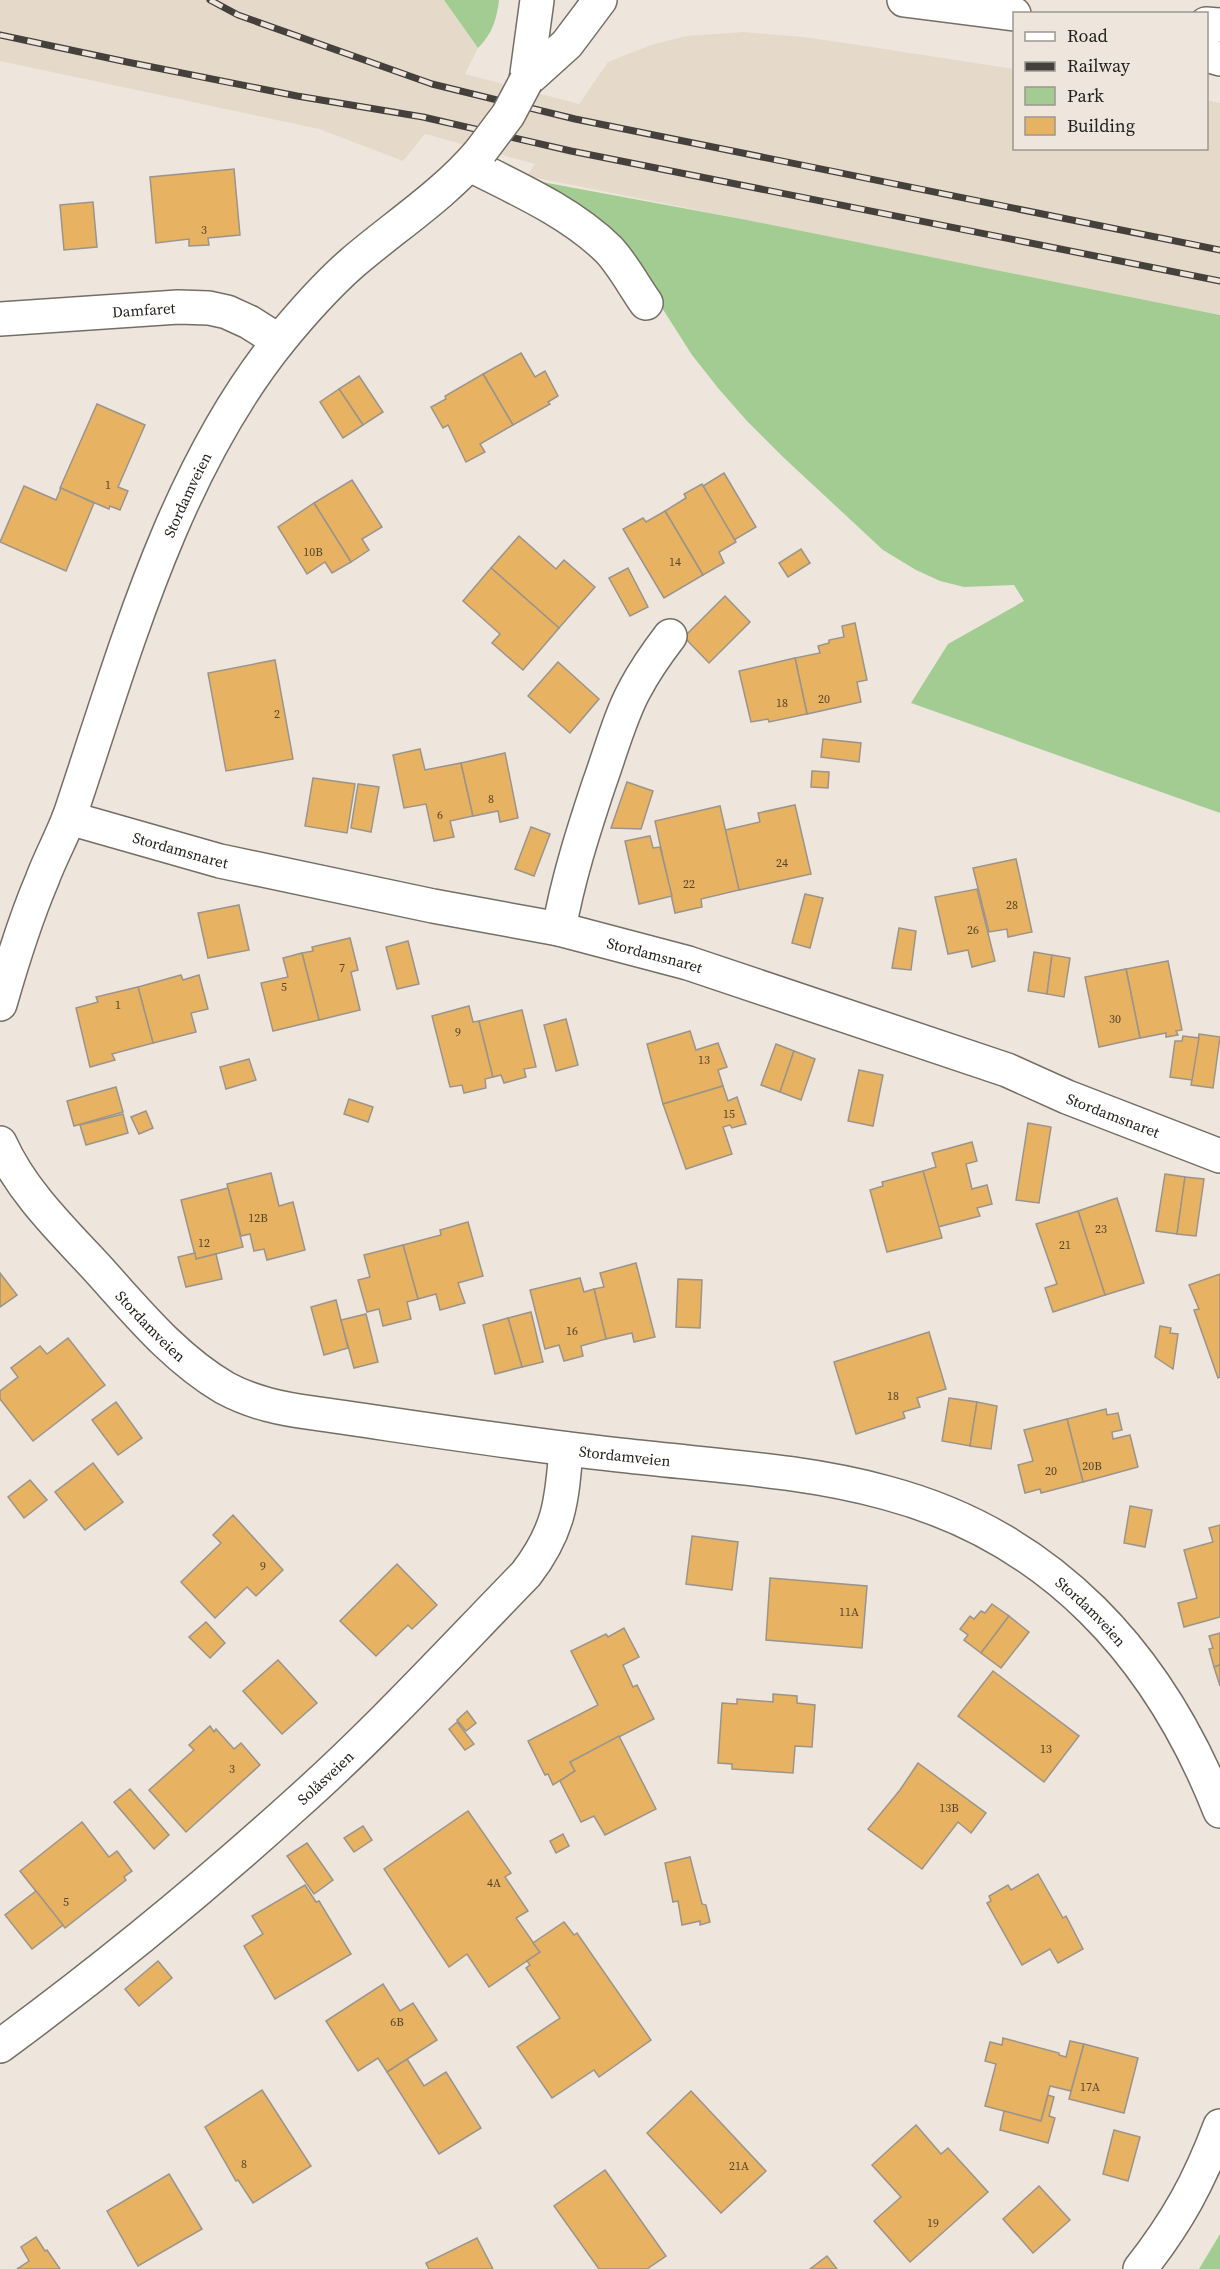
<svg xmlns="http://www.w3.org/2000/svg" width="1220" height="2269" font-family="'Source Serif 4',serif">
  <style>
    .built { fill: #e5dac9 }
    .green { fill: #a3cc93 }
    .building { fill: #e7b261; stroke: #9b948b; stroke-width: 1.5 }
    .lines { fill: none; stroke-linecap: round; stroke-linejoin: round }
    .minor-casing { stroke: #746e65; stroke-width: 36 }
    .major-casing { stroke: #746e65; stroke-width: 36 }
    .minor { stroke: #fff; stroke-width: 33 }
    .major { stroke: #fff; stroke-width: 33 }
    .rail-casing { stroke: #44403b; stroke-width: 7 }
    .rail { stroke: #eee6dd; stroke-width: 4.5; stroke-dasharray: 14; stroke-linecap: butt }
    .minor-bridge-casing { stroke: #746e65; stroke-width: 36; stroke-linecap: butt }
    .minor-bridge { stroke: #fff; stroke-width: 33 }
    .labels { text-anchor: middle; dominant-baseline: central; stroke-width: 4.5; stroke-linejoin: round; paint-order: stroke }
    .number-label { font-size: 12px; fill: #55452e }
    .street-label { font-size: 15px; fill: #24211d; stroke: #eee6dd }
  </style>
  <rect width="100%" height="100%" fill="#eee6dd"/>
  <!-- built -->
  <path class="built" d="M0,0H444L478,48L465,74L579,104L608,62L651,45L686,36L744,32L804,37L865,46L1014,69V148H1206L1207,100L1220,103V315L527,176L535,164L425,134L403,161L319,129L0,61Z"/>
  <!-- green -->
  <g class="green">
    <path d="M444,0H499C497,19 492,34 478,48Z"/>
    <path d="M526,179L747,220L1220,315V813L911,703L948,644L1024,601L1014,585L964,587L940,581L916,570L883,550L783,457L747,421L718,388L692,355L643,278Z"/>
    <path d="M1220,2234V2269H1199Z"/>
  </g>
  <!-- building -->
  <g class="building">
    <path d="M234,169L240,235L208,238L209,245L189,246V239L156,243L150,177Z"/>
    <path d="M93,202L97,247L64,250L60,205Z"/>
    <path d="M521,353L535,377L545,371L558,396L548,402L550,404L513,425L483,374Z"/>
    <path d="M483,374L513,425L480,444L485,452L466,462L448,425L443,428L431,407L446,399L445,396Z"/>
    <path d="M359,376L383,412L363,425L339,389Z"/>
    <path d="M339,389L363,425L343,438L320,402Z"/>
    <path d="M97,404L145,425L118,487L128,491L120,510L110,506L109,509L60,488Z"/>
    <path d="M724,473L756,527L734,540L703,486Z"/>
    <path d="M352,480L382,527L362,539L369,550L351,562L314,503Z"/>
    <path d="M702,484L736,542L719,552L724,563L703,575L665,511L686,498L684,494Z"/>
    <path d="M24,486L56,500L61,488L94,503L66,571L0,542Z"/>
    <path d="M314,503L351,562L332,573L325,562L307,574L278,527Z"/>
    <path d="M665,511L703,575L664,598L623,529L643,518L646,522Z"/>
    <path d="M519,536L556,569L564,560L595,587L559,628L491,568Z"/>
    <path d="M801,549L810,563L788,577L779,563Z"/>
    <path d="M491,568L559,628L523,670L492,643L500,634L463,601Z"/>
    <path d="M628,568L648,607L630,616L609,578Z"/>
    <path d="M725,596L750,622L709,663L684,637Z"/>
    <path d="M855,623L867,680L857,682L861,702L807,714L795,658L820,653L818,646L829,643V640L844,637L842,626Z"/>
    <path d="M795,658L807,714L769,722L768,719L751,722L739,671Z"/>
    <path d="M275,660L293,759L226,771L208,673Z"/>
    <path d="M558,662L599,699L570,733L528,696Z"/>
    <path d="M823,739L861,743L859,762L821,757Z"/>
    <path d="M420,749L425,770L461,763L473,816L450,821L454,837L434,841L426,804L404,808L393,755Z"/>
    <path d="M505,753L518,818L500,822L498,811L473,816L461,763Z"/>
    <path d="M812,771L829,772L828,788L811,787Z"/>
    <path d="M313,778L355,784L347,833L305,826Z"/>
    <path d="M627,782L653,791L641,829L611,828Z"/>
    <path d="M358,784L379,787L371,832L351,828Z"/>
    <path d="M795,805L811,874L739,890L725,830L760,822L758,813Z"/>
    <path d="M720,806L739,890L701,899L702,907L675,913L655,821Z"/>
    <path d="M531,827L550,834L534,876L515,869Z"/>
    <path d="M650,836L653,848L660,847L672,896L639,904L625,841Z"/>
    <path d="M1016,859L1032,932L1008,937L1007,929L989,932L973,868Z"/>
    <path d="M977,889L995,961L972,967L968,950L948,954L935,897Z"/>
    <path d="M805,894L823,898L810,948L792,943Z"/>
    <path d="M239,905L249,950L208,958L198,913Z"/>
    <path d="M899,928L916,931L911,970L892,968Z"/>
    <path d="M350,938L358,970L351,972L360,1010L319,1020L302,953L313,951L312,947Z"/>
    <path d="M408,941L419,984L397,989L386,947Z"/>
    <path d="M1034,952L1052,955L1047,994L1028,991Z"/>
    <path d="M302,953L319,1020L273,1031L261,983L288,977L283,958Z"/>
    <path d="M1052,955L1070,958L1064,997L1047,994Z"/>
    <path d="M1168,961L1182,1030L1176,1031L1178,1035L1166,1037V1033L1140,1038L1126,969Z"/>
    <path d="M1126,969L1140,1038L1099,1047L1085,977Z"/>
    <path d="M181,975L183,980L199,975L208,1009L191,1013L196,1032L153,1043L138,987Z"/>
    <path d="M138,987L153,1043L112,1054L115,1060L90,1067L76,1008L98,1002L96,997Z"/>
    <path d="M469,1006L473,1022L479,1021L493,1077L485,1079L486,1088L464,1093L462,1085L450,1087L432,1016Z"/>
    <path d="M522,1010L536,1067L524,1069L526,1077L504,1083L501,1075L493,1077L479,1021Z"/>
    <path d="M566,1019L578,1065L556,1071L544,1025Z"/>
    <path d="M690,1031L696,1050L718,1043L727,1067L718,1070L723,1086L663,1104L647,1044Z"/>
    <path d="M1199,1034L1220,1037L1213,1088L1191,1085Z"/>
    <path d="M1183,1036L1199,1038L1192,1080L1170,1077L1175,1041H1182Z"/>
    <path d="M776,1044L794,1051L780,1092L761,1085Z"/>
    <path d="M794,1051L815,1059L801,1100L780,1092Z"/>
    <path d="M249,1059L256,1080L226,1089L220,1067Z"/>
    <path d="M859,1070L883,1075L873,1126L848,1121Z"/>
    <path d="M723,1086L728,1101L737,1097L746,1124L732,1128L730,1125L723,1127L732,1154L686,1169L663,1104Z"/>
    <path d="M116,1087L123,1112L74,1126L67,1101Z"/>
    <path d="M349,1099L373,1107L368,1122L344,1114Z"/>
    <path d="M146,1111L153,1128L139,1134L131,1117Z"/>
    <path d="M123,1114L128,1133L86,1145L80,1125Z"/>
    <path d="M1028,1123L1051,1127L1039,1203L1016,1200Z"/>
    <path d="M972,1142L977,1161L966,1164L972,1189L987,1185L992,1204L977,1208L980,1216L938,1227L923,1171L936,1167L932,1153Z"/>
    <path d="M923,1171L942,1238L887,1252L870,1190L883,1186L882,1182Z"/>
    <path d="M271,1173L279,1206L293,1202L305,1250L267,1260L264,1249L254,1251L250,1234L241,1236L227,1184Z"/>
    <path d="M1165,1174L1185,1177L1177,1234L1156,1231Z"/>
    <path d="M1185,1177L1204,1179L1196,1236L1177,1234Z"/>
    <path d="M228,1188L243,1247L196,1259L181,1200Z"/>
    <path d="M1117,1198L1144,1283L1105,1295L1078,1211Z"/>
    <path d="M1078,1211L1105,1295L1053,1312L1045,1288L1057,1284L1036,1224Z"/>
    <path d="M468,1222L483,1276L458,1283L465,1303L440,1310L436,1294L418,1299L403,1245L441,1235L440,1230Z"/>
    <path d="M403,1245L418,1299L407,1302L411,1319L383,1326L379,1309L367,1312L358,1280L370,1277L364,1255Z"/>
    <path d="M195,1253L196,1259L216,1254L222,1279L186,1287L178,1257Z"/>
    <path d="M636,1263L655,1337L634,1342L632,1333L606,1339L594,1289L604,1287L600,1273Z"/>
    <path d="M0,1273L17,1295L0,1307Z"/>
    <path d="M1220,1274V1377L1218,1378L1194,1310L1199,1309L1189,1285Z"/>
    <path d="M580,1278L584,1292L594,1289L606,1339L581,1346L583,1356L564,1361L559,1345L545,1349L530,1290Z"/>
    <path d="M678,1279L702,1280L700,1328L676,1327Z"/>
    <path d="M336,1300L348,1348L324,1355L311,1307Z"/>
    <path d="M531,1312L543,1362L522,1367L508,1318Z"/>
    <path d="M366,1314L378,1362L354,1368L341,1320Z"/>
    <path d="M508,1318L522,1367L495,1374L483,1325Z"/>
    <path d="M1160,1326L1171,1328L1170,1333L1178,1334L1173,1369L1155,1357Z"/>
    <path d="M929,1332L946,1389L917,1398L920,1407L903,1412L905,1418L856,1434L834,1362Z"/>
    <path d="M68,1338L105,1385L33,1441L0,1399V1391L18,1377L11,1368L40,1346L47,1354Z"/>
    <path d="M949,1398L977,1402L970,1446L942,1441Z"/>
    <path d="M116,1402L142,1438L118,1455L92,1420Z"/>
    <path d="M977,1402L997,1406L991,1449L970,1446Z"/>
    <path d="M1106,1409L1107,1415L1118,1413L1122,1430L1112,1432L1113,1439L1130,1435L1138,1467L1083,1482L1067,1419Z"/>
    <path d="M1067,1419L1083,1482L1041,1493L1040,1489L1025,1493L1018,1465L1033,1461L1024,1430Z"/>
    <path d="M93,1463L123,1502L85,1530L55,1492Z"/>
    <path d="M30,1480L47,1500L24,1518L8,1497Z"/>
    <path d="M1130,1506L1152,1510L1145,1547L1124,1543Z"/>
    <path d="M233,1515L283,1570L256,1596L247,1587L215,1618L181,1582L221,1543L213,1535Z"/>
    <path d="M1220,1525V1617L1184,1627L1178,1603L1197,1598L1184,1550L1213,1542L1209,1528Z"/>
    <path d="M692,1536L738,1542L732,1590L686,1584Z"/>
    <path d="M397,1564L437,1605L412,1629L408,1625L376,1656L340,1621Z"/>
    <path d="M770,1578L867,1586L862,1648L766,1640Z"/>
    <path d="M992,1604L1009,1616L981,1653L964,1640L968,1635L960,1629L970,1616L974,1619L981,1611L985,1613Z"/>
    <path d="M1009,1616L1029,1632L1001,1668L981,1653Z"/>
    <path d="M206,1622L225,1643L210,1658L189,1637Z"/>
    <path d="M624,1628L639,1657L623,1665L633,1687L637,1685L654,1719L570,1762L575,1771L553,1785L548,1774L545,1775L528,1741L598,1705L571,1651L606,1634L608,1637Z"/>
    <path d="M1220,1633V1665L1214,1667L1209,1649L1213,1648L1209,1636Z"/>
    <path d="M278,1660L317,1703L282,1734L243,1691Z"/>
    <path d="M1220,1665V1686L1214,1667Z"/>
    <path d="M993,1671L1079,1736L1044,1782L958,1716Z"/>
    <path d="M773,1694L797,1696V1703L815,1705L812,1747L795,1746L793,1773L732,1769V1764L718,1763L722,1703L737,1704V1699L773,1702Z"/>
    <path d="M467,1711L476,1723L466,1731L457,1720Z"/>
    <path d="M457,1722L474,1744L465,1750L449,1729Z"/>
    <path d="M210,1726L214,1732L216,1729L234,1749L241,1743L260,1765L186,1832L149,1790L194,1750L189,1745Z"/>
    <path d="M619,1736L656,1809L605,1835L594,1816L581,1822L560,1781L575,1771L570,1762Z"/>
    <path d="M918,1763L986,1813L971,1833L958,1822L922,1869L868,1829L900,1790Z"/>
    <path d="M130,1789L169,1835L154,1849L114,1802Z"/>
    <path d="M468,1811L511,1873L505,1877L528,1911L516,1918L540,1952L489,1987L467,1954L449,1967L384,1869Z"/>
    <path d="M82,1822L109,1857L117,1851L132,1871L124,1877L126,1880L65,1928L20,1871Z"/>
    <path d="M363,1826L372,1840L354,1852L344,1838Z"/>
    <path d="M563,1834L569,1846L556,1853L550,1841Z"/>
    <path d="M307,1843L333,1880L314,1894L287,1856Z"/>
    <path d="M690,1857L702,1904L706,1905L710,1922L700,1925V1921L682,1925L678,1901L673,1902L665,1863Z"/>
    <path d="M1038,1874L1063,1918L1066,1916L1083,1949L1058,1963L1050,1949L1022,1965L987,1903L991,1901L989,1896L1008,1885L1011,1890Z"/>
    <path d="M305,1885L316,1902L319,1901L351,1954L275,1999L244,1946L263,1934L252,1916Z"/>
    <path d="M36,1891L63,1925L32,1949L5,1915Z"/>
    <path d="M564,1922L574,1935L577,1933L651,2040L599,2077L594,2070L552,2098L517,2047L560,2018L526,1968L530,1965L527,1961L540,1952L533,1943Z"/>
    <path d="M158,1961L172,1978L139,2006L125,1989Z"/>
    <path d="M383,1984L400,2011L413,2003L437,2040L387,2072L378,2058L358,2071L326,2021Z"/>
    <path d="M1003,2038L1059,2053V2055L1066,2057L1070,2041L1084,2044L1071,2091L1050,2086L1041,2121L985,2106L996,2064L985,2061L990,2042L1002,2045Z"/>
    <path d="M1084,2044L1138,2058L1124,2113L1069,2099Z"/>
    <path d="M407,2059L424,2086L446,2072L481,2128L439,2154L387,2072Z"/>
    <path d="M262,2090L311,2166L253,2203L238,2180L236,2181L205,2127Z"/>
    <path d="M691,2091L766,2171L721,2213L647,2133Z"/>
    <path d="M1048,2095L1054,2097L1049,2116L1055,2118L1048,2143L1000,2130L1004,2111L1041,2121Z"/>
    <path d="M916,2125L941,2154L948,2148L988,2192L910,2262L874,2221L901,2197L872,2165Z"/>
    <path d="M1114,2130L1140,2137L1128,2181L1103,2174Z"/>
    <path d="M605,2170L666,2256L647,2269H599L554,2206Z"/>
    <path d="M169,2174L202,2229L138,2266L107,2211Z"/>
    <path d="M1039,2186L1070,2220L1033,2253L1003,2219Z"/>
    <path d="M36,2237L45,2251L47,2250L60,2269H17L29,2261L21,2247Z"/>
    <path d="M477,2238L493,2269H429L426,2263Z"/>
    <path d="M827,2256L837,2269H810Z"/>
  </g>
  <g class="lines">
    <defs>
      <g id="minor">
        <path d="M1206,55L1220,59"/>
        <path d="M526,81L567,44L600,0"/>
        <path d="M526,81L537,0"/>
        <path d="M470,165C516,188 572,213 609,250C623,265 634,286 646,303"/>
        <path id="s1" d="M0,319L178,307L209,308L227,312L249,322L279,341"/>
        <path id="s2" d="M69,818L220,861L433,906L559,929L688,963L1007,1070L1067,1097L1220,1156"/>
        <path d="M559,929C568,879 583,832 599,784C610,754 620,716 635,689C645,670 657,653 670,636"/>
        <path id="s3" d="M0,1004C12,962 25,920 42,880C50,858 62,837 70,815C124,655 172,474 280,340C302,313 326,286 352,263C395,226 444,195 481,151"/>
        <path id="s4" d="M0,1143C22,1192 62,1230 98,1269C137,1312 174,1358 225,1388C253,1403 282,1409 313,1413C418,1428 524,1445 629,1456C715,1466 804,1470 887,1493C1052,1537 1159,1656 1220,1811"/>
        <path id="s5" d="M0,2046C102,1971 201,1890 295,1805C376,1733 450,1652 526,1574C559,1531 562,1502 566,1449"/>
        <path d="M1140,2269C1177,2222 1199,2182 1220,2126"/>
      </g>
      <g id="major">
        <path d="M904,0L1014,14"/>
        <path d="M1206,24L1220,25"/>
      </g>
    </defs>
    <!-- minor casing -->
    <use href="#minor" class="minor-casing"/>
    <!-- major casing -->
    <use href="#major" class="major-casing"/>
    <!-- minor -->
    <use href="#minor" class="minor"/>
    <!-- major -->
    <use href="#major" class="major"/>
    <defs>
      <g id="rail">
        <path d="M210,0L238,15L432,84L575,119L1220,250"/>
        <path d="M0,35L127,62L297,96L423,117L571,151L1220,281"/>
      </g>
    </defs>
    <!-- rail casing -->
    <use href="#rail" class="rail-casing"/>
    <!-- rail -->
    <use href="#rail" class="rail"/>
    <defs>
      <path id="minor-bridge" d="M481,151L508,115L526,81"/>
    </defs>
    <!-- minor-bridge casing -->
    <use href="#minor-bridge" class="minor-bridge-casing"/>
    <!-- minor-bridge -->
    <use href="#minor-bridge" class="minor-bridge"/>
  </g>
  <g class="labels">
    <!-- number labels -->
    <g class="number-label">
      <text x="204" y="230">3</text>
      <text x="108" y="485">1</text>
      <text x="313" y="552">10B</text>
      <text x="675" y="562">14</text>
      <text x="824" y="699">20</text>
      <text x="782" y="703">18</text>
      <text x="277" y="714">2</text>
      <text x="491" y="799">8</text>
      <text x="440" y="815">6</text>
      <text x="782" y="863">24</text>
      <text x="689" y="884">22</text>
      <text x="1012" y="905">28</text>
      <text x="973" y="930">26</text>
      <text x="342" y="968">7</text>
      <text x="284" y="987">5</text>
      <text x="118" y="1005">1</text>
      <text x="1115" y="1019">30</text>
      <text x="458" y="1032">9</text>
      <text x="704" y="1060">13</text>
      <text x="729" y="1114">15</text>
      <text x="258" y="1218">12B</text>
      <text x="1101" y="1229">23</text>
      <text x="204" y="1243">12</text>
      <text x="1065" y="1245">21</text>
      <text x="572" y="1331">16</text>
      <text x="893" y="1396">18</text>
      <text x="1092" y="1466">20B</text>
      <text x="1051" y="1471">20</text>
      <text x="263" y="1566">9</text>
      <text x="849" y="1612">11A</text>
      <text x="1046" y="1749">13</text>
      <text x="232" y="1769">3</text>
      <text x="949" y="1808">13B</text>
      <text x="494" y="1883">4A</text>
      <text x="66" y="1902">5</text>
      <text x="397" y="2022">6B</text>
      <text x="1090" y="2087">17A</text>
      <text x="244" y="2164">8</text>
      <text x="739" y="2166">21A</text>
      <text x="933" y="2223">19</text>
    </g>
    <!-- street labels -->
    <g class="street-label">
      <text stroke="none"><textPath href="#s1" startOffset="144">Damfaret</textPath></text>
      <text stroke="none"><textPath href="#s3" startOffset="543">Stordamveien</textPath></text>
      <text stroke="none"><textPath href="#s2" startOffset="116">Stordamsnaret</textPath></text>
      <text stroke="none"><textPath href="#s2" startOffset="602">Stordamsnaret</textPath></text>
      <text stroke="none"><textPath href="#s2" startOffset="1088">Stordamsnaret</textPath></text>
      <text stroke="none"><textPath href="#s4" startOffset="238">Stordamveien</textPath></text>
      <text stroke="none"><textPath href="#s4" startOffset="742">Stordamveien</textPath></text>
      <text stroke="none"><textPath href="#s4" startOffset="1246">Stordamveien</textPath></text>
      <text stroke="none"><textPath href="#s5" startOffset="422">Solåsveien</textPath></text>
    </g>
  </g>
  <!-- legend -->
  <rect x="1013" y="12" width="195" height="138" fill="#eee6dd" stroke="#9d9790" stroke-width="1.5"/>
  <rect x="1025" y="32" width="30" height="9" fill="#ffffff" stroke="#9d9790" stroke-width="1.5"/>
  <text x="1067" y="42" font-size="18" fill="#24211d">Road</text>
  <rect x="1025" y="62" width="30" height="9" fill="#44403b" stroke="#9d9790" stroke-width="1.5"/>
  <text x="1067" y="72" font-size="18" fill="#24211d">Railway</text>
  <rect x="1025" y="87" width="30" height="18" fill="#a3cc93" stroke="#9d9790" stroke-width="1.5"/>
  <text x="1067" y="102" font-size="18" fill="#24211d">Park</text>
  <rect x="1025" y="117" width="30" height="18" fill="#e7b261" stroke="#9d9790" stroke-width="1.5"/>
  <text x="1067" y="132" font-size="18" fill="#24211d">Building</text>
</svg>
